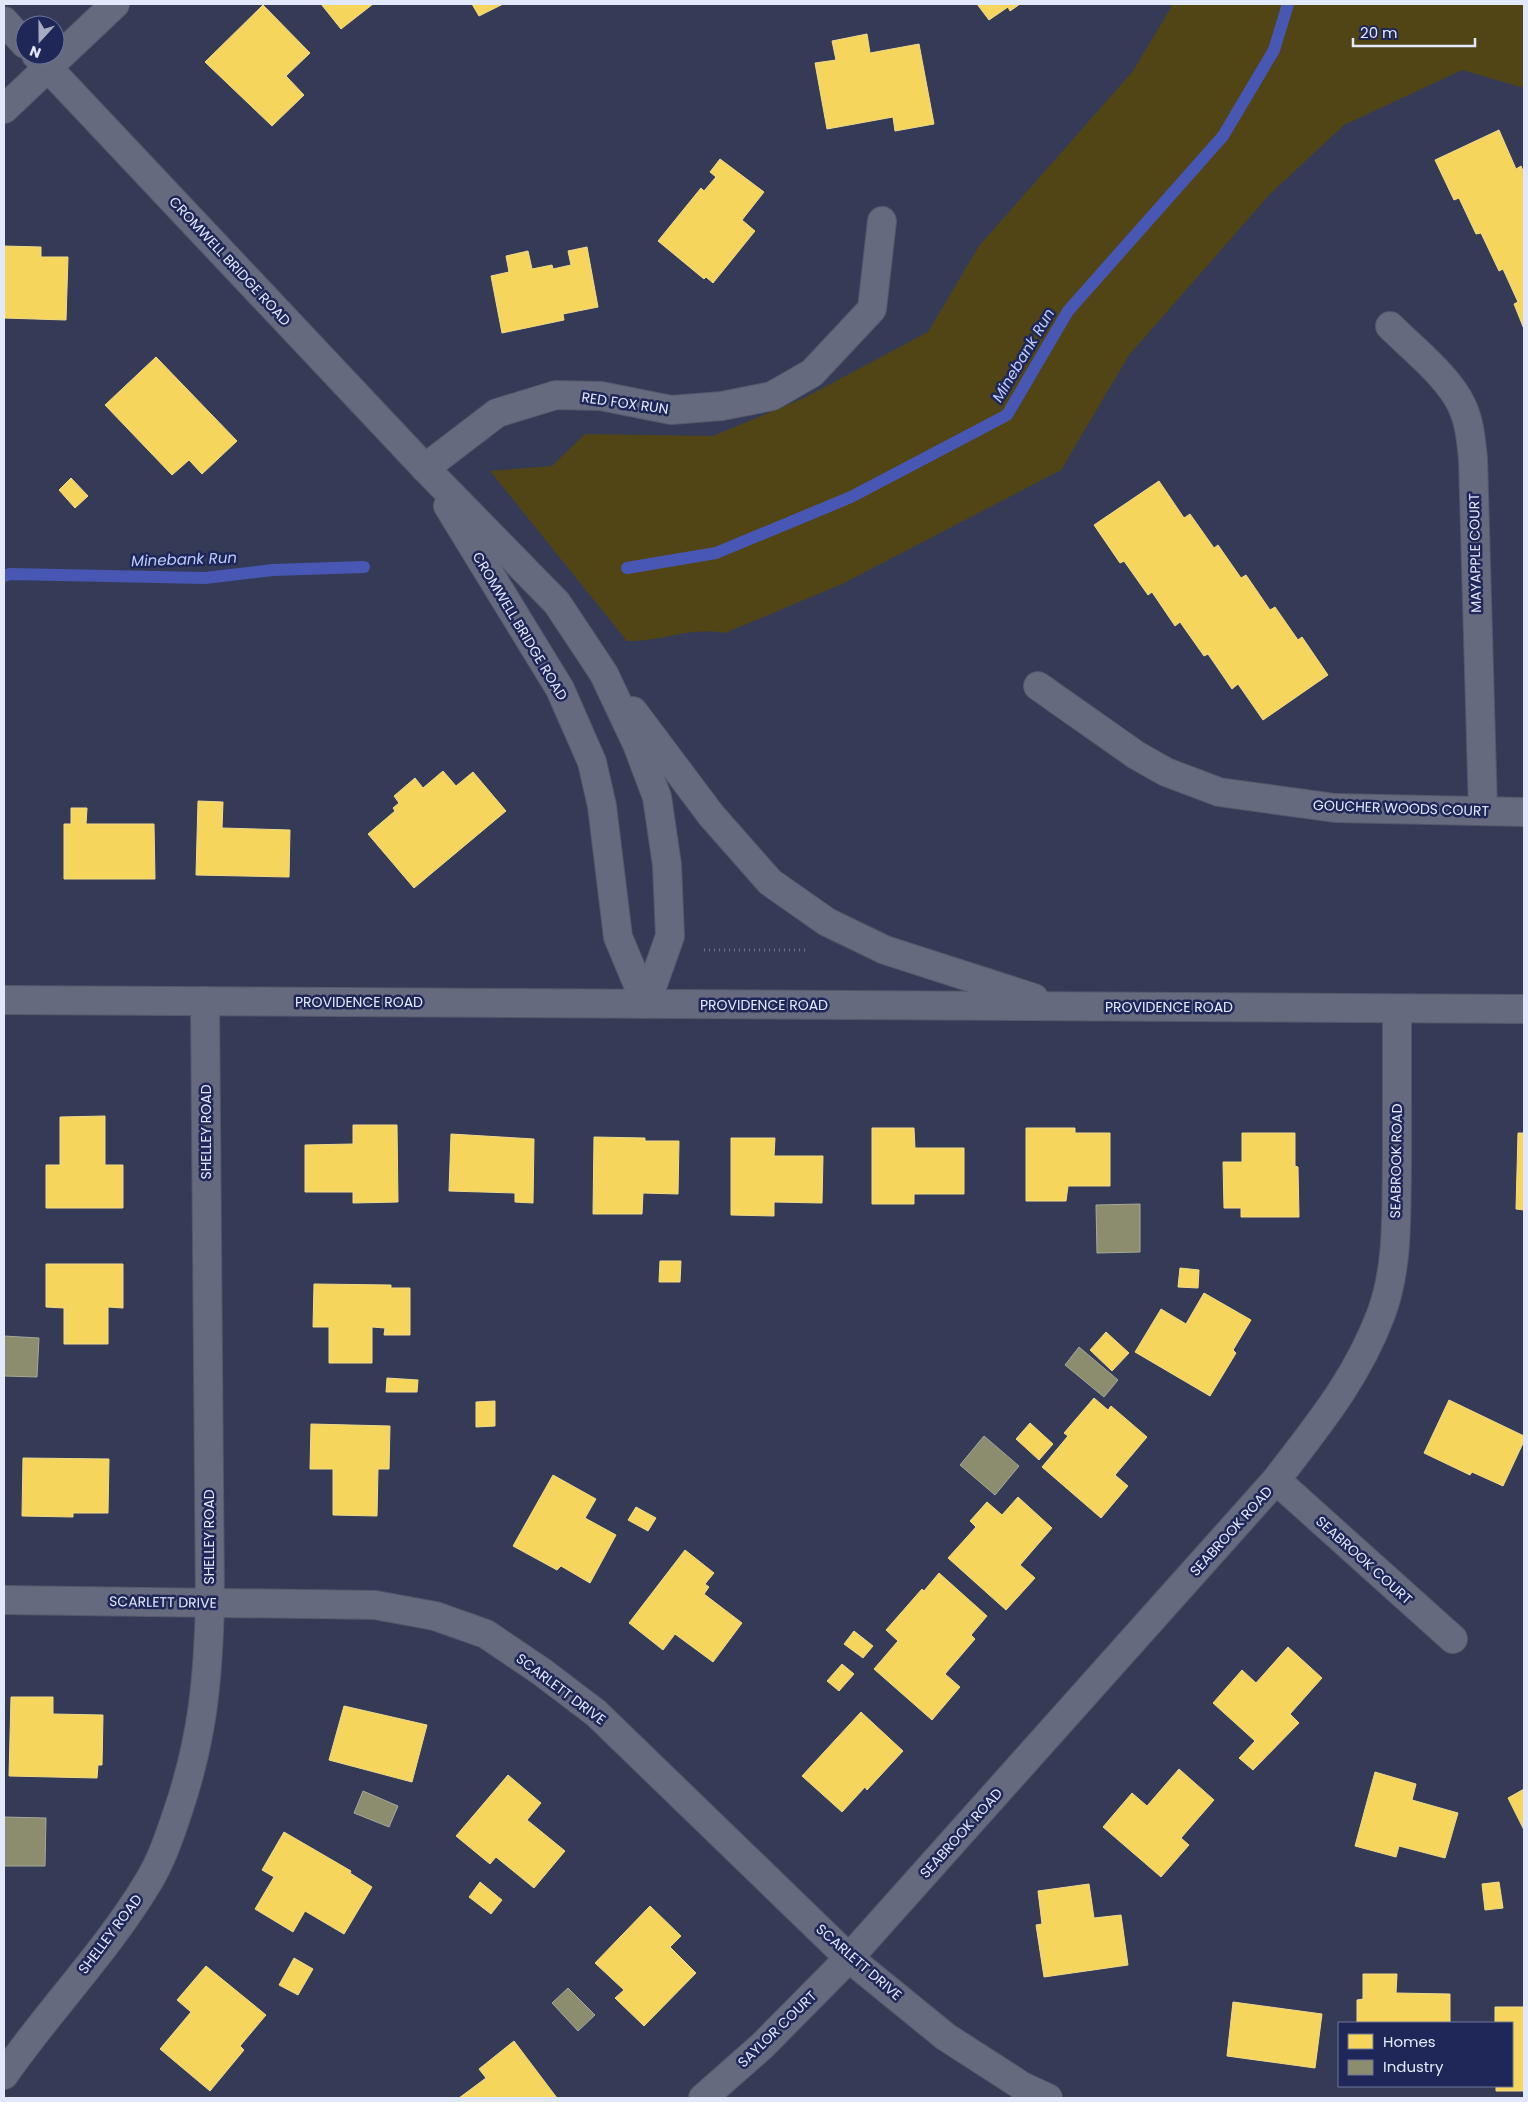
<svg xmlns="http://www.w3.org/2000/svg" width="1528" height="2102" font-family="Poppins,sans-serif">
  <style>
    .green { fill: #514516 }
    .homes { fill: #f6d55c; stroke: #f0db8c }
    .industry { fill: #8c8c6e; stroke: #a6a899 }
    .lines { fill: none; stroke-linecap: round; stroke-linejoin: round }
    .stream { stroke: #4857b3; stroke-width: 12 }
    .minor-casing { stroke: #53586c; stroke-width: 30 }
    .path { stroke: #6e7285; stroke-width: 3; stroke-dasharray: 1 4; stroke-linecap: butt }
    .minor { stroke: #656a7e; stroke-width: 28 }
    .labels { text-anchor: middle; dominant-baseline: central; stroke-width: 5; stroke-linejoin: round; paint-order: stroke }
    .street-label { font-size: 14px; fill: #e3e9fc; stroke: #1f2758 }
    .water-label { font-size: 15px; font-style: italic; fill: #bdccff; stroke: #1f2758 }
  </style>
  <rect width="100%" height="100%" fill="#353b56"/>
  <!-- green -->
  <path class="green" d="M1173,4H1524V88L1462,70L1344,125L1270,194L1129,355L1061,470L842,584L725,633C692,626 660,642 627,641L490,471L552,466L585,434L713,436L804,398L928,332L979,246L1133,71Z"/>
  <!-- homes -->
  <g class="homes">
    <path d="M321,4H373L341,29Z"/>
    <path d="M472,4H503L479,16Z"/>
    <path d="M977,4H1020L1010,11L1008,7L989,20Z"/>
    <path d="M263,5L310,53L286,76L304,95L272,126L205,62Z"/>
    <path d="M867,34L870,53L919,44L934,124L895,131L893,117L827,129L815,63L836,60L832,41Z"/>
    <path d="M1499,130L1516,169L1521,166L1524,173V329L1514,304L1518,302L1503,269L1499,271L1481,233L1476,234L1459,198L1454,200L1435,160Z"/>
    <path d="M720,159L764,192L742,220L755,231L713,283L706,277L704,279L658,241L701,188L704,191L716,177L710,172Z"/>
    <path d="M4,246L41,247V257H68L66,320L4,318Z"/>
    <path d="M587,247L598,307L563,314L564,320L502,333L491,276L509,272L506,256L528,251L532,269L552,265L553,269L571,265L568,251Z"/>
    <path d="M156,357L237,441L202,474L189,460L172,475L105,405Z"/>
    <path d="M71,478L88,496L75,508L59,490Z"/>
    <path d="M1159,481L1184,518L1190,514L1214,548L1218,545L1241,578L1246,575L1270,610L1275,607L1298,640L1302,637L1328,675L1263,720L1238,684L1232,689L1208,654L1204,656L1180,622L1175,626L1152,592L1148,595L1124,561L1120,563L1094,525Z"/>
    <path d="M443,771L456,786L473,772L506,811L414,888L368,834L395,811L393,808L399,803L394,796L415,778L423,788Z"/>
    <path d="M198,801L223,802L222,828L290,830L289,877L196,875Z"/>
    <path d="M71,808H87L86,824H154L155,879H64V824H71Z"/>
    <path d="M105,1116V1165H123V1208H46V1165H60V1117Z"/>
    <path d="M353,1125H397L398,1202L353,1203V1192H305V1145L353,1144Z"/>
    <path d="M872,1128H914L915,1148H964V1194H914V1204H872Z"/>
    <path d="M1026,1128H1075V1133H1110V1186H1068L1066,1201H1026Z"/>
    <path d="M1242,1133H1295V1166L1298,1167L1299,1217H1241V1208H1224L1223,1162H1242Z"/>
    <path d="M1518,1133H1524V1210L1516,1209Z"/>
    <path d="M451,1134L534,1139L533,1203L515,1202V1193L449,1191Z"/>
    <path d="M594,1137L645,1138V1141H679L678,1194L643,1193L642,1214H593Z"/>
    <path d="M731,1138H775L774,1156H823L822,1203L774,1202V1216L731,1215Z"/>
    <path d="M660,1261H681L680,1282H659Z"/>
    <path d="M46,1264H123V1308L108,1307V1344H64V1308L46,1307Z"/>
    <path d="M1180,1268L1199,1270L1198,1288L1178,1287Z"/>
    <path d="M314,1284L391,1285V1288H410V1335H384L385,1328L372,1327V1363H329V1327H313Z"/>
    <path d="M1204,1293L1251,1320L1233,1350L1236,1353L1210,1396L1135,1352L1161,1309L1186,1324Z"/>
    <path d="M1106,1332L1129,1353L1112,1371L1090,1350Z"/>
    <path d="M387,1378L418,1380L417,1392H386Z"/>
    <path d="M1094,1398L1108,1410L1111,1406L1147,1437L1115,1475L1128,1486L1101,1518L1042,1467L1068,1436L1064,1433Z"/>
    <path d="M1449,1400L1524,1436V1441L1503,1486L1472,1472L1470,1475L1424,1453Z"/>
    <path d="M495,1401V1426L476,1427V1402Z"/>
    <path d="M1030,1423L1053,1444L1039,1460L1016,1439Z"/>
    <path d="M311,1424L390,1426L389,1469H378L377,1516L333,1515V1469H310Z"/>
    <path d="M23,1458L109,1459L108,1513H73V1517L22,1516Z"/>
    <path d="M553,1475L596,1499L585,1518L616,1535L590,1583L561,1566L557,1570L513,1546Z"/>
    <path d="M1018,1497L1052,1528L1020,1565L1035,1578L1006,1610L948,1558L976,1527L970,1521L987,1502L1002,1515Z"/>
    <path d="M636,1507L656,1518L648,1531L628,1520Z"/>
    <path d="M685,1550L714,1573L705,1584L709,1587L704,1594L742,1623L713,1662L675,1634L663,1650L629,1623Z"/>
    <path d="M939,1573L987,1616L971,1635L975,1639L945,1674L960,1687L932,1720L874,1669L898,1641L886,1630L922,1589L924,1591Z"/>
    <path d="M854,1631L873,1646L863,1658L844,1644Z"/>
    <path d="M1288,1647L1322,1678L1290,1714L1299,1723L1253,1770L1239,1758L1255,1741L1213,1703L1242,1670L1256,1683Z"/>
    <path d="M842,1664L854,1674L839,1691L827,1681Z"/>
    <path d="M11,1697H53V1714L103,1715L102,1765H98L97,1778L9,1776Z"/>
    <path d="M344,1706L427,1725L412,1782L329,1760Z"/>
    <path d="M861,1712L903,1751L867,1790L865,1787L842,1812L802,1776Z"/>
    <path d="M1179,1769L1214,1800L1181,1838L1189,1845L1161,1877L1103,1827L1132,1793L1147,1806Z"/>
    <path d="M1375,1772L1416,1784L1412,1800L1458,1813L1445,1858L1399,1846L1396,1857L1355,1846Z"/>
    <path d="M508,1775L541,1803L527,1820L565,1851L534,1888L496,1857L490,1864L456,1836Z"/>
    <path d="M1524,1789V1830L1508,1798Z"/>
    <path d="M284,1832L351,1871L350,1873L372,1887L344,1934L305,1911L293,1932L255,1909L274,1877L262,1870Z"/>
    <path d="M480,1882L502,1900L491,1914L469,1897Z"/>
    <path d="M1499,1882L1503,1908L1485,1910L1482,1884Z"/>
    <path d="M1089,1884L1094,1918L1121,1915L1128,1965L1044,1977L1036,1925L1042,1924L1038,1891Z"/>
    <path d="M650,1906L681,1936L670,1947L696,1973L644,2026L615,1998L624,1990L595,1963Z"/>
    <path d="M294,1958L313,1969L298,1995L279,1985Z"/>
    <path d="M206,1966L266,2015L240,2046L244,2050L210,2091L160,2049L191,2012L177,2000Z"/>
    <path d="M1363,1974H1397L1396,1993L1450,1994V2023H1357V2000L1363,1999Z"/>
    <path d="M1233,2002L1322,2014L1315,2068L1227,2056Z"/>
    <path d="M1495,2007H1524V2091H1496V2086H1512V2023H1495Z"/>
    <path d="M514,2041L557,2098H459L486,2078L479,2069Z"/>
  </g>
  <!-- industry -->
  <g class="industry">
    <path d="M1140,1204V1252L1097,1253L1096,1205Z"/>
    <path d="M4,1336L39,1338L37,1377L4,1376Z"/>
    <path d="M1079,1347L1118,1380L1104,1397L1065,1365Z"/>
    <path d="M984,1436L1019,1466L995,1495L960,1465Z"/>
    <path d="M363,1791L398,1806L389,1827L354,1813Z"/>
    <path d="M4,1817L46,1818L45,1866H4Z"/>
    <path d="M568,1988L595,2015L578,2031L552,2003Z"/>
  </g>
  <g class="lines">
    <!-- stream -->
    <g class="stream">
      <path d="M627,568L716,553L851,497L1007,415L1068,311L1223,136L1274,50L1288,4"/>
      <path d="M4,576L10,574L205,578L273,570L364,567"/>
    </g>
    <defs>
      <g id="minor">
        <path d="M4,21L25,44"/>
        <path d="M36,55L425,468L557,603L604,674L637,744L657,797L667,865L670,936L646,1004"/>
        <path d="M4,109L115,4"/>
        <path d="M1390,326C1412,348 1449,377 1462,406C1470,423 1471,441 1473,459L1483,811"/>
        <path d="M425,468L497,413L556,395L601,396L671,410L722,406L772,396L812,373L872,309L882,221"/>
        <path d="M448,506L560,689L592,762L602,806L618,937L646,1004"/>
        <path d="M1038,686L1136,755L1166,772L1219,792L1335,808L1524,812"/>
        <path d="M633,711L711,815L770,882L827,922L885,950L1034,998"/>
        <path d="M4,1000L1524,1009"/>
        <path d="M1276,1480L1453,1639"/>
        <path d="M4,1600L375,1605L435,1616L486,1634L542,1672L596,1713L849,1958L946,2037L1022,2086L1048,2098"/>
        <path d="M4,2075C49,2010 106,1952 147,1884C161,1862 170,1835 178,1811C203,1737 208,1679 210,1602L205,1001"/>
        <path d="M703,2098L762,2046L849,1958L1276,1480C1318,1425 1356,1380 1381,1314C1399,1266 1396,1211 1397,1160C1397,1110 1397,1059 1397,1009"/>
      </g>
    </defs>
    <!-- minor casing -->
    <use href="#minor" class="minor-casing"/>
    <!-- path -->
    <path class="path" d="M704,950H805"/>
    <!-- minor -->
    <use href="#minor" class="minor"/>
  </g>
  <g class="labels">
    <!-- street labels -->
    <g class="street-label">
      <text transform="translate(230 261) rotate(47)">CROMWELL BRIDGE ROAD</text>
      <text transform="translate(625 403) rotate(8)">RED FOX RUN</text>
      <text transform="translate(1475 553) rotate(-91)">MAYAPPLE COURT</text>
      <text transform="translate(520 626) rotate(59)">CROMWELL BRIDGE ROAD</text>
      <text transform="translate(1401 808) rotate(2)">GOUCHER WOODS COURT</text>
      <text x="359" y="1002">PROVIDENCE ROAD</text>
      <text x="764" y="1005">PROVIDENCE ROAD</text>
      <text x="1169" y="1007">PROVIDENCE ROAD</text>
      <text transform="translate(206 1132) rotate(-90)">SHELLEY ROAD</text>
      <text transform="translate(1396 1161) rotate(-89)">SEABROOK ROAD</text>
      <text transform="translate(1231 1531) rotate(-48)">SEABROOK ROAD</text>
      <text transform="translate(209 1537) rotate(-90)">SHELLEY ROAD</text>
      <text transform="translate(1364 1560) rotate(42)">SEABROOK COURT</text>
      <text transform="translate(163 1602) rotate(1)">SCARLETT DRIVE</text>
      <text transform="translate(561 1689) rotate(37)">SCARLETT DRIVE</text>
      <text transform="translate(961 1833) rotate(-48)">SEABROOK ROAD</text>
      <text transform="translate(110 1934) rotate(-53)">SHELLEY ROAD</text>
      <text transform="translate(859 1962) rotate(41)">SCARLETT DRIVE</text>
      <text transform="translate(777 2029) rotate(-44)">SAYLOR COURT</text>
    </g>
    <!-- water labels -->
    <g class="water-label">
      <text transform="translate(1023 355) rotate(-59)">Minebank Run</text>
      <text transform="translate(184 559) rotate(-2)">Minebank Run</text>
    </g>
  </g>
  <!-- border -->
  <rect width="1528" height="2102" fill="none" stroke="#e3e9fc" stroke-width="10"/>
  <!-- legend -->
  <rect x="1338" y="2022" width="175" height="65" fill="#1f2758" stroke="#6d759a"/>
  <rect x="1348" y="2034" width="25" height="15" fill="#f6d55c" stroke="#6d759a"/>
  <text x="1383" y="2047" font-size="15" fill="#e3e9fc">Homes</text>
  <rect x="1348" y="2060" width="25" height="15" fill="#8c8c6e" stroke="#6d759a"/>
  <text x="1383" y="2072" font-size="15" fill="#e3e9fc">Industry</text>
  <!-- north arrow -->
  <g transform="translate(40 40) rotate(201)"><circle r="24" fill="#1f2758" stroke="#6d759a"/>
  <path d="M0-4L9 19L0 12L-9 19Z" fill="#a6acc2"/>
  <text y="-8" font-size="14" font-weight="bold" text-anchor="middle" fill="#e3e9fc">N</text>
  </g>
  <!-- scale -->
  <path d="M1353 38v8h122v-8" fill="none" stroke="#e3e9fc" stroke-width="2.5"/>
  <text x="1360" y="38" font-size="15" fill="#e3e9fc" stroke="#1f2758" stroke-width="4" paint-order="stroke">20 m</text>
</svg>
